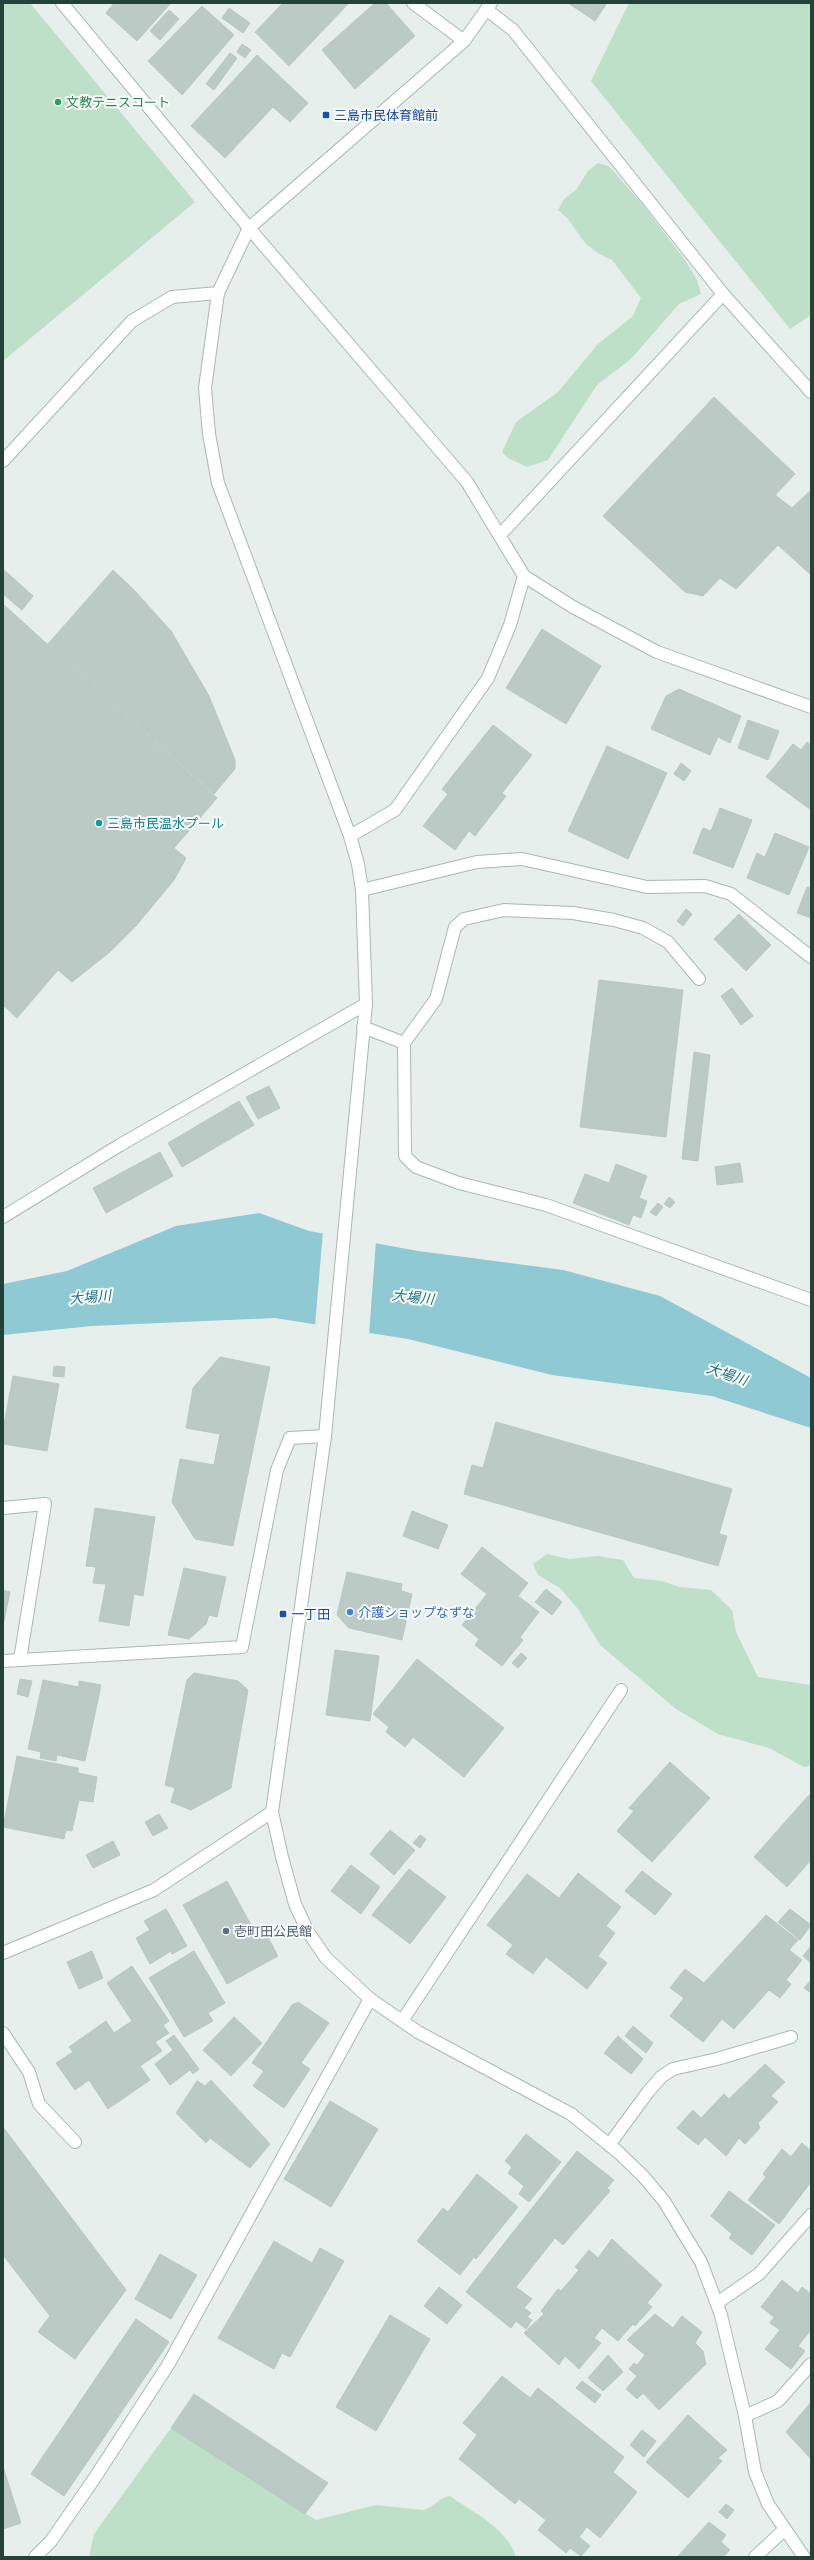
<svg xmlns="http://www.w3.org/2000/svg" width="814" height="2560" font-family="'Space Grotesk','Noto Sans JP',sans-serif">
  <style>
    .green { fill: #bfe0c8 }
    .water { fill: #8ec9d4 }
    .pier { fill: #e6efeb }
    .building { fill: #bbcac4; stroke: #b8c9c2 }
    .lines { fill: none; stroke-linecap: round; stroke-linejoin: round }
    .service-casing { stroke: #a8b8b2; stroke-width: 14 }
    .minor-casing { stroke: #a8b8b2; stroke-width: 14 }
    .tertiary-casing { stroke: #a8b8b2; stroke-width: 14 }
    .service { stroke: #fff; stroke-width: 12 }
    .minor { stroke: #fff; stroke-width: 12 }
    .tertiary { stroke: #fff; stroke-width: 12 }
    .leisure-dot { fill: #2e9e5b; stroke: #f7fbf9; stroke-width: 1.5 }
    .transit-dot { fill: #1a4fb4; stroke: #f7fbf9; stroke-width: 1.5 }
    .culture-dot { fill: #0f9aa8; stroke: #f7fbf9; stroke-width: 1.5 }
    .shop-dot { fill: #3f7fe0; stroke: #f7fbf9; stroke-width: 1.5 }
    .service-dot { fill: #5c6f8a; stroke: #f7fbf9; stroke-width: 1.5 }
    .labels { text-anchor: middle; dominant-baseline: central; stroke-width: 4; stroke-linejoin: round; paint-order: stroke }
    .leisure-label { font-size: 13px; fill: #27864d; stroke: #f7fbf9; text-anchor: start }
    .transit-label { font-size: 13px; fill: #164399; stroke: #f7fbf9; text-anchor: start }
    .culture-label { font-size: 13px; fill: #0d838f; stroke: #f7fbf9; text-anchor: start }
    .shop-label { font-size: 13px; fill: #366cbe; stroke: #f7fbf9; text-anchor: start }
    .service-label { font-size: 13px; fill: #4e5e75; stroke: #f7fbf9; text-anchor: start }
    .water-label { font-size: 14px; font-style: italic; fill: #1c6f80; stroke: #f7fbf9 }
  </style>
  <rect width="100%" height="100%" fill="#e6efeb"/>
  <!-- green -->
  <g class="green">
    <path d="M3,3H30L195,202L3,361Z"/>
    <path d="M629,3H811V315L790,329L591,81Z"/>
    <path d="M598,163L609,166L642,204L685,260L697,280L701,294L679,304L631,359L597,385L548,460L527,467L508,458L502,452L516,422L558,392L597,345L633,316L641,298L612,260L599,254L586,244L567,218L558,210L564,199L576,190L588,171Z"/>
    <path d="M547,1554L569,1559L598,1556L623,1560L634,1578L663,1581L679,1587L711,1590L732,1610L736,1632L758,1677L811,1685V1766L804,1767L769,1748L718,1734L676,1709L600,1645L578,1609L560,1588L538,1575L533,1564Z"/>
    <path d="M171,2428L316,2520L376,2505L423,2510C434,2507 440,2497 450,2496C474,2513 507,2528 516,2557H89L94,2534Z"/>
  </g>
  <!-- water -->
  <path class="water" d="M259,1213L309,1231L418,1251L563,1270L660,1296L811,1378V1428L712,1396L552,1375L408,1339L275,1318L92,1326L3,1335V1284L67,1271L176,1226Z"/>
  <!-- pier -->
  <path class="pier" d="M323,1231L376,1241L369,1335L315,1326Z"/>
  <!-- building -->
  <g class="building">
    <path d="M114,3H171L137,41L106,13Z"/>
    <path d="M283,3H349L289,66L255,32Z"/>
    <path d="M375,3H386L415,36L355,89L322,50Z"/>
    <path d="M568,3H607L595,21Z"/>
    <path d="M202,6L234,35L182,95L148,61Z"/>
    <path d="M229,8L250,23L243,33L222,18Z"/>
    <path d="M169,10L179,19L160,40L150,31Z"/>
    <path d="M242,44L251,50L245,58L237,52Z"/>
    <path d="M230,53L237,58L214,90L206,84Z"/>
    <path d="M257,55L308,103L290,122L273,107L225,158L191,126Z"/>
    <path d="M714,397L795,474L685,592L603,516Z"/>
    <path d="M811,490V575L778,545L736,589L720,578L703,596L685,592L775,495L792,508Z"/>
    <path d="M3,569L33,596L22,610L3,594Z"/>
    <path d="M113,570L134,590L171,631L209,696L235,760V769L214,794L48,644Z"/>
    <path d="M3,604L217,798L174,848L186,858L174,880L135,927L111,951L72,982L58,970L17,1018L3,1005Z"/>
    <path d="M542,629L601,666L566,724L506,688Z"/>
    <path d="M679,689L741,716L730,743L718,737L710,755L651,729L666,696Z"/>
    <path d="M748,720L779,731L768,760L738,748Z"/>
    <path d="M493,725L532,755L502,793L506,796L475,836L469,831L455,850L423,826L448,794L442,789Z"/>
    <path d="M807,742L811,745V810L766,777L793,744L801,750Z"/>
    <path d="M607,746L667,773L628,859L568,831Z"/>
    <path d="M681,763L691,771L684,781L674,774Z"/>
    <path d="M720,808L752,820L733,868L693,853L703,828L711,831Z"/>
    <path d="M775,833L809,847L789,895L747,878L757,853L765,857Z"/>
    <path d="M807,887L811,888V918L797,913Z"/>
    <path d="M686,909L692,914L683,926L677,921Z"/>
    <path d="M739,914L771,945L746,971L714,939Z"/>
    <path d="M599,980L683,990L666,1137L580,1127Z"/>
    <path d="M732,988L753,1016L741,1025L721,996Z"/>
    <path d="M694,1052L710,1055L698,1161L682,1159Z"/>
    <path d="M269,1086L280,1108L258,1119L246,1097Z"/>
    <path d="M239,1101L254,1125L182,1167L168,1143Z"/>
    <path d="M160,1152L173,1176L106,1213L93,1188Z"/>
    <path d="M740,1163L743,1182L717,1185L715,1167Z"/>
    <path d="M616,1164L647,1176L639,1198L647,1201L641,1218L633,1215L629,1225L573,1203L585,1174L609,1183Z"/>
    <path d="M669,1197L675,1202L670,1208L664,1204Z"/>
    <path d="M658,1203L663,1207L656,1216L650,1212Z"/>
    <path d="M220,1357L270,1367L233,1546L195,1539L172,1502L180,1459L214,1465L220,1434L186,1428L193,1388Z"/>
    <path d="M54,1366L65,1367L64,1377L53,1376Z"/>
    <path d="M13,1376L59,1384L47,1451L3,1444V1430Z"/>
    <path d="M496,1422L732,1489L719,1534L727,1536L718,1566L464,1494L472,1465L483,1468Z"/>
    <path d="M95,1508L155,1517L143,1596L134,1594L129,1626L99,1621L106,1584L93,1583L96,1567L86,1566Z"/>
    <path d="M412,1511L448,1525L438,1549L403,1536Z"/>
    <path d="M482,1547L528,1583L518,1596L539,1612L520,1637L523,1640L502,1666L475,1645L479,1639L462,1625L487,1594L461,1574Z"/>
    <path d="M184,1568L226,1577L217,1617L209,1615L206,1624L189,1639L168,1635Z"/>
    <path d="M347,1572L402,1584L401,1591L412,1594L402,1640L349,1628L337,1615Z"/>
    <path d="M546,1589L562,1602L552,1615L535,1602Z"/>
    <path d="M3,1590L10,1592L3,1626Z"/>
    <path d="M335,1650L379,1656L370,1721L326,1715Z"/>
    <path d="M521,1653L527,1658L518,1668L512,1663Z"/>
    <path d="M417,1659L504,1728L464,1777L413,1737L405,1747L386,1732L389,1727L373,1714Z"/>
    <path d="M194,1673L238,1681L248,1690L231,1788L191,1810L171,1802L175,1788L165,1785L187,1680Z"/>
    <path d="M20,1679L32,1681L28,1697L17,1694Z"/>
    <path d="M43,1680L79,1687V1681L101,1685L85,1761L57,1755L56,1761L40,1758L41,1752L28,1749Z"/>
    <path d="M17,1756L78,1768V1773L97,1777L93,1802L79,1800L72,1831L66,1830L64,1839L3,1827Z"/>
    <path d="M670,1762L710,1798L652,1862L617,1831L634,1811L629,1808Z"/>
    <path d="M809,1795L811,1797V1860L787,1887L754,1857Z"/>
    <path d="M159,1814L168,1828L153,1836L145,1822Z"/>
    <path d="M390,1830L415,1850L394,1875L370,1854Z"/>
    <path d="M420,1835L426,1839L420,1848L413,1843Z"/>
    <path d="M113,1841L120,1855L93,1868L86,1855Z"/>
    <path d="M351,1865L380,1887L361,1914L331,1891Z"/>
    <path d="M409,1869L446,1897L410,1944L372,1915Z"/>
    <path d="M642,1871L672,1894L655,1915L625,1891Z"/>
    <path d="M578,1873L621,1907L606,1926L615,1933L598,1956L607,1963L587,1989L546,1957L533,1974L506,1954L513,1945L487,1925L527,1874L559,1898Z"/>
    <path d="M227,1881L257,1936L265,1932L278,1956L227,1984L183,1905Z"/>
    <path d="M166,1909L187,1946L172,1954L171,1951L150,1964L136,1938L150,1930L144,1921Z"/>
    <path d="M790,1909L811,1925L800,1940L778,1922Z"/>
    <path d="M766,1915L798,1940L789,1950L802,1960L786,1980L791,1984L780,1998L769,1990L734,2029L722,2019L703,2042L670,2016L684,1998L670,1988L685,1969L704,1983Z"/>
    <path d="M811,1946V1963L803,1956Z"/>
    <path d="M92,1951L103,1978L79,1989L67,1962Z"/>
    <path d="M194,1951L225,2003L208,2013L213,2021L184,2037L149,1978Z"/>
    <path d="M132,1966L169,2021L163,2025L169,2033L155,2042L162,2051L140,2066L150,2080L108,2109L89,2080L75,2090L56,2063L73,2052L69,2047L106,2021L114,2033L132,2021L107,1983Z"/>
    <path d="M811,1980V1993L804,1988Z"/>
    <path d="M298,2002L329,2023L301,2063L310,2069L284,2108L253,2086L264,2071L252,2063L292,2005Z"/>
    <path d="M234,2017L262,2043L231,2076L203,2050Z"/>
    <path d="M633,2026L653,2043L646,2053L625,2036Z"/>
    <path d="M174,2035L199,2069L193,2074L190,2070L170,2085L155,2064L173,2050L166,2041Z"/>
    <path d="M618,2036L643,2059L631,2074L604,2053Z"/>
    <path d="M765,2064L785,2082L771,2096L778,2102L758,2123L760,2128L745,2144L739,2138L726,2156L705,2137L698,2145L677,2128L693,2110L701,2118L724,2094L729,2099Z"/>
    <path d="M211,2080L270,2144L250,2168L210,2138L206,2143L176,2113L197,2081L205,2086Z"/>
    <path d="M330,2101L378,2129L331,2207L284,2179Z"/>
    <path d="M3,2127L126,2290L75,2359L38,2332L50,2316L3,2255Z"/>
    <path d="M526,2134L561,2162L529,2202L519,2194L524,2186L508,2173L512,2167L505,2161Z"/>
    <path d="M802,2143L811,2151V2182L779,2224L748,2200L766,2177L763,2174L782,2149L791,2157Z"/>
    <path d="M577,2151L614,2180L607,2188L610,2191L563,2245L555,2238L516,2287L532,2299L524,2308L531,2313L527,2317L532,2320L526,2329L516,2321L511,2328L466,2292Z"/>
    <path d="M477,2174L518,2207L476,2259L474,2257L460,2275L417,2241L443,2208L448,2212Z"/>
    <path d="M729,2191L775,2225L752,2255L729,2238L732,2234L711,2216Z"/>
    <path d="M612,2239L662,2285L647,2303L652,2307L635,2326L633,2324L618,2341L602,2328L594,2338L601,2343L579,2369L565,2356L559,2365L524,2333L544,2314L541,2311L558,2289L561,2291L579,2270L575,2267L589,2250L598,2258Z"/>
    <path d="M274,2241L312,2263L320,2248L344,2261L290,2357L282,2353L274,2369L218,2338Z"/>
    <path d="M160,2254L197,2275L171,2319L135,2299Z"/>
    <path d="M782,2280L798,2293L802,2287L811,2294V2330L798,2346L805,2351L791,2369L765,2349L780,2330L770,2323L774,2317L761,2307Z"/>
    <path d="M439,2287L462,2305L447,2324L424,2306Z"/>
    <path d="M655,2314L673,2328L682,2316L702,2332L695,2343L703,2351L706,2364L659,2410L643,2393L637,2399L626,2389L637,2376L629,2369L634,2363L637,2365L645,2355L627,2340Z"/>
    <path d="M390,2315L430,2339L376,2431L336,2407Z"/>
    <path d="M136,2319L169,2342L64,2496L31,2474Z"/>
    <path d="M608,2355L623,2372L603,2391L588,2378Z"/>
    <path d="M502,2376L530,2398L538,2388L624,2457L613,2472L637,2492L600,2538L587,2527L579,2537L590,2546L581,2556L570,2548L566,2553L538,2530L546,2520L519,2499L515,2504L459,2459L477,2435L463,2423Z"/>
    <path d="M582,2381L601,2395L595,2403L576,2388Z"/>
    <path d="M194,2394L328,2483L305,2514L171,2428Z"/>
    <path d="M811,2402V2459L786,2432Z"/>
    <path d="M688,2415L727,2450L718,2458L722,2461L688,2498L646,2462Z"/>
    <path d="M642,2430L656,2441L644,2457L630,2445Z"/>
    <path d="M3,2467L21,2523L3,2529Z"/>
    <path d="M726,2504L734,2510L727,2519L719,2512Z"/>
    <path d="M709,2522L726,2535L721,2542L730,2550L723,2557H677Z"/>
  </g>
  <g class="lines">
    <defs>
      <g id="service">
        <path d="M3,461L132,321L172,297L218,293"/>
        <path d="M404,1043L436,999L455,927L464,919L504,910L573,913L614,920L643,928L668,942L699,979"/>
        <path d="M402,2021L621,1690"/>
        <path d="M609,2145L648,2092L661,2077L673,2069L717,2059L791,2037"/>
        <path d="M755,2557L785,2529"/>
      </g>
      <g id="minor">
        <path d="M62,3L249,228L467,482L524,576L573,607L657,652L811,707"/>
        <path d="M413,3L464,41"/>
        <path d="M487,10L513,30L723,294L500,535"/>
        <path d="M723,294L811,392"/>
        <path d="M350,836L395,810L488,678L510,625L524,576"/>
        <path d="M362,890L477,862L522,859L647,887L705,886L731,894L811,957"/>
        <path d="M363,1027L404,1043L405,1156L416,1167L459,1183L546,1205L811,1300"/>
        <path d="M3,1217L120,1145L366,1004"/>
        <path d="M3,1508L45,1504L20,1660"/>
        <path d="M3,1661L242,1647L277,1470L290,1438L325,1436"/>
        <path d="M3,1953L154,1890L272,1812"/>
        <path d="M3,2033L29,2072L39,2104L75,2142"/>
        <path d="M717,2303L759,2274L811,2215"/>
        <path d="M745,2416L778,2401L811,2364"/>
        <path d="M35,2557L51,2541L94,2479L168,2365L370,1999"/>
      </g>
      <path id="tertiary" d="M491,3L464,41L249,228L218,293L205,388L209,434L218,483L350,836L358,864L362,890L366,1004L325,1436L272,1812L282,1857L295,1904L308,1932L326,1958L370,1999L418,2032L571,2114L618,2152L643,2176L664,2201L701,2262L721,2315L745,2416L755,2472L768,2504L804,2557"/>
    </defs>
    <!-- service casing -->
    <use href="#service" class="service-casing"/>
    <!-- minor casing -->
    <use href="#minor" class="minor-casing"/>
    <!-- tertiary casing -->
    <use href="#tertiary" class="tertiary-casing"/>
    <!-- service -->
    <use href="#service" class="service"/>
    <!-- minor -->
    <use href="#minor" class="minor"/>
    <!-- tertiary -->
    <use href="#tertiary" class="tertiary"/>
  </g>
  <!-- markers -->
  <circle class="leisure-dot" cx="58" cy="102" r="4"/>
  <g class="transit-dot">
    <rect x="322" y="111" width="8" height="8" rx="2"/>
    <rect x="279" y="1610" width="8" height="8" rx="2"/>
  </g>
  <circle class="culture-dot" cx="99" cy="823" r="4"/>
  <circle class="shop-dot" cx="350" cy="1612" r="4"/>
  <circle class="service-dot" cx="226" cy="1931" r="4"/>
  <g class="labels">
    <!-- leisure labels -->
    <g class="leisure-label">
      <text x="66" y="102">文教テニスコート</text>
    </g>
    <!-- transit labels -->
    <g class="transit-label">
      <text x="334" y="115">三島市民体育館前</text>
      <text x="291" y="1614">一丁田</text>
    </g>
    <!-- culture labels -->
    <g class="culture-label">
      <text x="107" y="823">三島市民温水プール</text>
    </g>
    <!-- shop labels -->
    <g class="shop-label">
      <text x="358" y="1612">介護ショップなずな</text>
    </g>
    <!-- service labels -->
    <g class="service-label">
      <text x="234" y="1931">壱町田公民館</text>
    </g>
    <!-- water labels -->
    <g class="water-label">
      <text transform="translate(90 1297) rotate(-5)">大場川</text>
      <text transform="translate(413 1297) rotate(6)">大場川</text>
      <text transform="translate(727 1374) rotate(19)">大場川</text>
    </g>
  </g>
  <!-- border -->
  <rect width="814" height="2560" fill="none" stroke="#24423a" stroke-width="8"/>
</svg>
